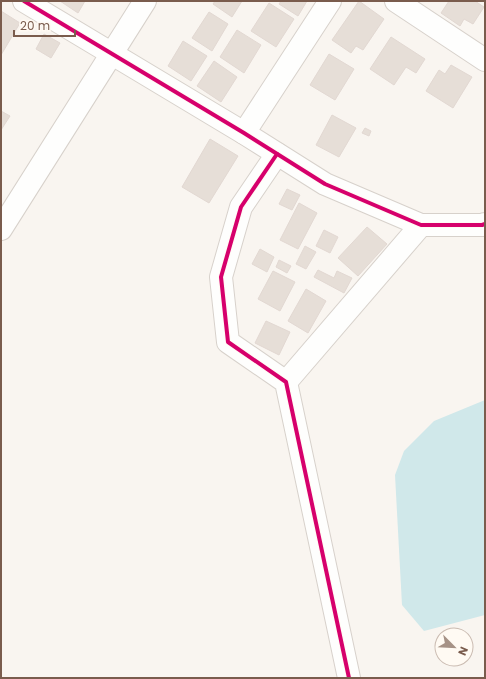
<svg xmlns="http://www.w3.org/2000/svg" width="486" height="679" font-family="Poppins,sans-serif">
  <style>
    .water { fill: #d0e8ea }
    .building { fill: #e6ded7; stroke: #e2d8d2 }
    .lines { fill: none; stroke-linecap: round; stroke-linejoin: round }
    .minor-casing { stroke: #d7d1cb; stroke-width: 24 }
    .minor { stroke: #fefefd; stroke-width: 22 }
    .cycleway-casing { stroke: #fffaf3; stroke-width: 6 }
    .cycleway { stroke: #d6006c; stroke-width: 4 }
  </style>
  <rect width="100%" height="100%" fill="#f9f5f0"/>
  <!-- water -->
  <path class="water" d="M485,400V615L424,631L402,605L395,475L404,451L434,421Z"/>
  <!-- building -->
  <g class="building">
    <path d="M60,1H85L78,13Z"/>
    <path d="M215,1H242L232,17L213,4Z"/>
    <path d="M281,1H307L298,16L279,4Z"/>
    <path d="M359,1L384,19L363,50L356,46L351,53L332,40Z"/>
    <path d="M449,1H475L484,7L473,24L464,19L460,26L441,13Z"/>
    <path d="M269,3L294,19L276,47L251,31Z"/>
    <path d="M1,11L20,23L1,55Z"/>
    <path d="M209,12L228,24L212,51L192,38Z"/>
    <path d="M237,30L261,45L244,73L220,57Z"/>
    <path d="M44,34L60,43L51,58L36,49Z"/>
    <path d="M391,37L425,59L416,73L406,67L394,85L370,69Z"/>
    <path d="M183,41L207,56L191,81L168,66Z"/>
    <path d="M329,54L354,69L335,100L310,85Z"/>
    <path d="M214,61L237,77L221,102L197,86Z"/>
    <path d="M451,65L472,77L453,108L426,91L439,70L445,74Z"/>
    <path d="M1,111L10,116L1,130Z"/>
    <path d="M332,115L356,128L339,157L316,145Z"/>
    <path d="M365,128L371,131L369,136L362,133Z"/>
    <path d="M210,139L238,156L209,203L182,187Z"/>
    <path d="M287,189L300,195L292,210L279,204Z"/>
    <path d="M299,203L317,213L298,249L280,240Z"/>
    <path d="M367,227L387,244L358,276L338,258Z"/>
    <path d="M324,230L338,237L330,253L316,246Z"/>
    <path d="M305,246L316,252L306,269L296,264Z"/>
    <path d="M260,249L274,257L267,272L252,264Z"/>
    <path d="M279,260L291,266L287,273L276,267Z"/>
    <path d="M318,270L334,278L337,271L352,278L344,293L314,277Z"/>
    <path d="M273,271L295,282L280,311L258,299Z"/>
    <path d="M306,289L326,301L308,333L288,321Z"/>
    <path d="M266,321L290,332L279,355L255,343Z"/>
  </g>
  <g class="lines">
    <defs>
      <g id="minor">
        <path d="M24,1L244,133L325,184L421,225H482L485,224"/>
        <path d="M396,1L485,60"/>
        <path d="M244,133L330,1"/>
        <path d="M277,154L241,207L221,277L228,342L286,382L349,678"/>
        <path d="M1,229L145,1"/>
        <path d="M286,382L421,225"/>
      </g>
    </defs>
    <!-- minor casing -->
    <use href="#minor" class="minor-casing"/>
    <!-- minor -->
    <use href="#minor" class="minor"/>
    <defs>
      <g id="cycleway">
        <path d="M24,1L244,133L325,184L421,225H482L485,224"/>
        <path d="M277,154L241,207L221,277L228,342L286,382L349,678"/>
      </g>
    </defs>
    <!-- cycleway casing -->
    <use href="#cycleway" class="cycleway-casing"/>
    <!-- cycleway -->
    <use href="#cycleway" class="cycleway"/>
  </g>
  <!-- border -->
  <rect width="486" height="679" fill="none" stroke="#7a5c4d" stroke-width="4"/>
  <!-- north arrow -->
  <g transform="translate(454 647) rotate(114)"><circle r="19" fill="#fffaf3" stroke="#cabbb1"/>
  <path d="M0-3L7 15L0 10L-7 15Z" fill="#a69286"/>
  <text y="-6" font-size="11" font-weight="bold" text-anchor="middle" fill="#7a5c4d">N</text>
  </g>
  <!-- scale -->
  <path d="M14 30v6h61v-6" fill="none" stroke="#7a5c4d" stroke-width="2"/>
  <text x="20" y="30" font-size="12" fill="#7a5c4d" stroke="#fffaf3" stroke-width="3" paint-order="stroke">20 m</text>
</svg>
